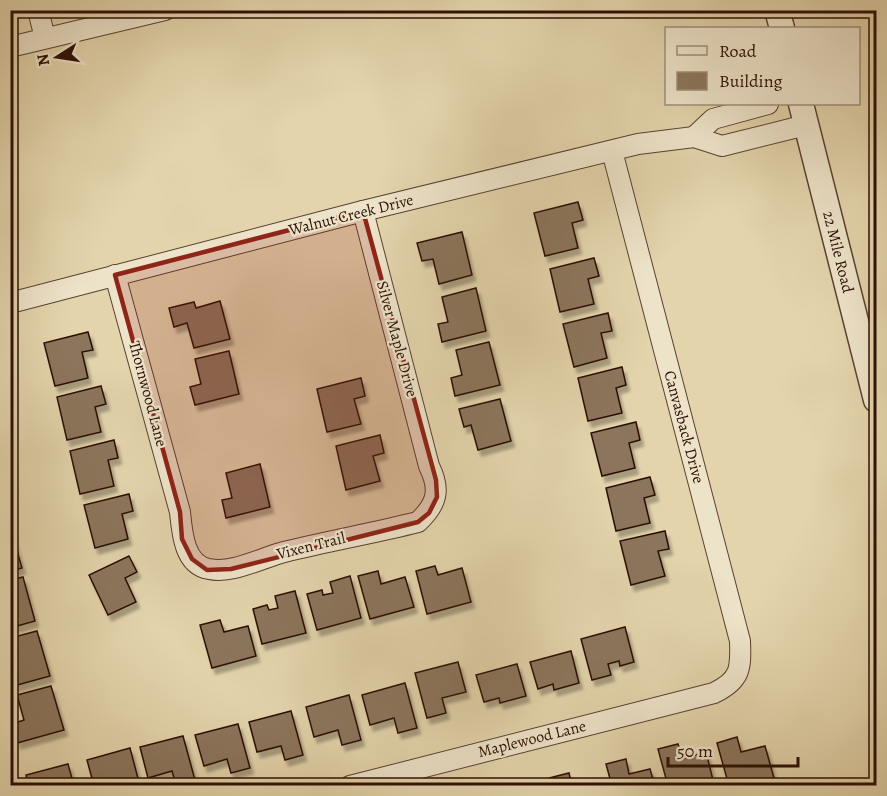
<svg xmlns="http://www.w3.org/2000/svg" width="887" height="796" font-family="Alegreya,serif">
  <style>
    .building { fill: #8b755c; stroke: #2c0f05; stroke-width: 1.5; filter: url(#shadow) }
    .lines { fill: none; stroke-linecap: round; stroke-linejoin: round }
    .minor-casing { stroke: #5a402f; stroke-width: 22 }
    .tertiary-casing { stroke: #5a402f; stroke-width: 27 }
    .minor { stroke: #ede3c9; stroke-width: 20 }
    .tertiary { stroke: #ede3c9; stroke-width: 24 }
    .marked { fill: #8f2418; fill-opacity: 0.2; stroke: #8f2418; stroke-width: 4.5; stroke-linejoin: round }
    .labels { text-anchor: middle; dominant-baseline: central; stroke-width: 4.5; stroke-linejoin: round; paint-order: stroke }
    .street-label { font-size: 16px; fill: #2c0f05; stroke: #ede3c9 }
  </style>
  <defs>
    <filter id="shadow"><feDropShadow dx="3.5" dy="6" stdDeviation="1.5" flood-color="#0004"/></filter>
  </defs>
  <rect width="100%" height="100%" fill="#e3d4ac"/>
  <filter id="stains"><feTurbulence type="fractalNoise" baseFrequency=".00333" numOctaves="4"/><feColorMatrix values="0 0 0 0 .2 0 0 0 0 .09 0 0 0 0 .02 0 0 0 .5 -.17"/></filter>
  <radialGradient id="worn" r=".72"><stop offset=".6" stop-color="#630" stop-opacity="0"/><stop offset="1" stop-color="#630" stop-opacity=".3"/></radialGradient>
  <!-- building -->
  <g class="building">
    <path d="M578,202L583,220L572,223L578,248L545,256L534,213Z"/>
    <path d="M462,232L472,275L439,284L433,259L422,261L417,243Z"/>
    <path d="M594,258L599,276L588,279L594,304L560,312L550,269Z"/>
    <path d="M476,288L486,331L442,342L438,324L448,322L442,297Z"/>
    <path d="M220,301L230,339L194,348L187,323L174,327L169,308L194,302L196,308Z"/>
    <path d="M608,313L612,331L601,333L607,358L574,367L563,324Z"/>
    <path d="M88,332L93,350L82,352L88,378L55,386L44,343Z"/>
    <path d="M489,342L500,385L455,396L451,378L462,375L456,350Z"/>
    <path d="M229,351L239,394L195,405L190,387L201,384L195,359Z"/>
    <path d="M622,367L626,385L616,388L622,413L588,421L578,378Z"/>
    <path d="M361,378L365,396L354,399L361,424L327,432L317,389Z"/>
    <path d="M101,386L106,404L95,407L101,432L67,440L57,397Z"/>
    <path d="M500,399L511,441L478,450L471,425L464,427L459,409Z"/>
    <path d="M636,422L640,440L629,443L635,468L602,476L591,433Z"/>
    <path d="M380,435L384,453L373,456L380,481L346,490L336,446Z"/>
    <path d="M114,440L118,458L108,460L114,486L80,494L70,451Z"/>
    <path d="M260,464L270,507L226,518L222,500L232,498L226,473Z"/>
    <path d="M650,477L655,495L644,498L650,523L616,531L606,488Z"/>
    <path d="M129,494L133,511L122,514L128,539L95,548L84,505Z"/>
    <path d="M10,527L22,568L10,571Z"/>
    <path d="M665,531L669,549L658,551L665,576L631,585L620,541Z"/>
    <path d="M129,556L137,572L125,578L136,602L108,615L89,575Z"/>
    <path d="M435,566L438,575L462,568L471,602L427,614L416,571Z"/>
    <path d="M378,571L381,584L405,577L414,607L370,619L358,576Z"/>
    <path d="M350,576L361,618L317,630L307,594L322,590L323,595L333,593L330,582Z"/>
    <path d="M23,577L35,621L10,628V580Z"/>
    <path d="M295,591L306,633L262,644L253,609L267,605L269,610L278,608L275,596Z"/>
    <path d="M220,620L224,632L248,626L256,656L212,668L200,625Z"/>
    <path d="M625,627L634,662L620,666L619,661L608,664L611,675L592,680L581,639Z"/>
    <path d="M37,631L50,676L10,687V638Z"/>
    <path d="M571,651L579,683L554,690L553,684L538,689L530,662Z"/>
    <path d="M458,662L466,692L442,698L446,713L427,718L415,673Z"/>
    <path d="M517,664L526,696L500,703L499,698L484,702L476,675Z"/>
    <path d="M405,683L417,728L398,733L394,718L370,725L362,695Z"/>
    <path d="M51,686L64,730L17,743L12,724L24,720L17,695Z"/>
    <path d="M349,695L361,740L342,745L338,730L314,737L306,707Z"/>
    <path d="M291,711L303,755L285,760L281,746L257,752L249,722Z"/>
    <path d="M238,724L250,768L231,773L227,759L204,766L195,735Z"/>
    <path d="M183,736L195,780L176,785L172,771L148,778L140,747Z"/>
    <path d="M737,737L741,752L765,746L774,778L745,786H729L717,743Z"/>
    <path d="M678,744L682,759L706,752L714,784L668,786L658,749Z"/>
    <path d="M130,748L140,786H94L87,760Z"/>
    <path d="M626,759L629,774L650,769L655,786H612L606,764Z"/>
    <path d="M68,764L74,786H28L26,775Z"/>
    <path d="M569,773L572,786H551L549,778Z"/>
    <path d="M597,781L598,786H581Z"/>
  </g>
  <g class="lines">
    <defs>
      <g id="minor">
        <path d="M38,10L45,38"/>
        <path d="M10,47L165,10"/>
        <path d="M694,137L713,119L768,104"/>
        <path d="M115,275L180,512C182,532 184,565 209,569C233,574 261,558 284,552C329,541 374,533 418,522C437,504 441,490 429,466L363,211"/>
        <path d="M10,303L363,211L638,144L694,137L722,146L806,125"/>
        <path d="M350,786L714,693C741,680 741,668 740,641L612,151"/>
      </g>
      <g id="tertiary">
        <path d="M777,10L782,28"/>
        <path d="M801,104L876,400"/>
      </g>
    </defs>
    <!-- minor casing -->
    <use href="#minor" class="minor-casing"/>
    <!-- tertiary casing -->
    <use href="#tertiary" class="tertiary-casing"/>
    <!-- minor -->
    <use href="#minor" class="minor"/>
    <!-- tertiary -->
    <use href="#tertiary" class="tertiary"/>
  </g>
  <!-- marked area -->
  <path class="marked" d="M363,211L436,480L437,497L429,513L418,522L231,569L207,570L192,559L182,539L180,512L115,275Z"/>
  <g class="labels">
    <!-- street labels -->
    <g class="street-label">
      <text transform="translate(351 215) rotate(-14)">Walnut Creek Drive</text>
      <text transform="translate(838 252) rotate(76)">22 Mile Road</text>
      <text transform="translate(397 339) rotate(75)">Silver Maple Drive</text>
      <text transform="translate(148 394) rotate(75)">Thornwood Lane</text>
      <text transform="translate(684 427) rotate(75)">Canvasback Drive</text>
      <text transform="translate(311 546) rotate(-14)">Vixen Trail</text>
      <text transform="translate(532 739) rotate(-14)">Maplewood Lane</text>
    </g>
  </g>
  <!-- margin -->
  <rect width="887" height="796" fill="none" stroke="#e3d4ac" stroke-width="36"/>
  <rect x="12" y="12" width="863" height="772" fill="none" stroke="#2c0f05" stroke-width="3"/>
  <rect x="18" y="18" width="851" height="760" fill="none" stroke="#2c0f05" stroke-width="1.5"/>
  <!-- legend -->
  <rect x="665" y="27" width="195" height="78" fill="#ede3c9" stroke="#a08e7b" stroke-width="1.5"/>
  <rect x="677" y="46" width="30" height="9" fill="#ede3c9" stroke="#a08e7b" stroke-width="1.5"/>
  <text x="719" y="57" font-size="18" fill="#2c0f05">Road</text>
  <rect x="677" y="72" width="30" height="18" fill="#8b755c" stroke="#a08e7b" stroke-width="1.5"/>
  <text x="719" y="87" font-size="18" fill="#2c0f05">Building</text>
  <!-- north arrow -->
  <g transform="translate(57 57) rotate(258)" stroke="#ede3c9" stroke-width="4.5" paint-order="stroke">
  <path d="M0-4.5L10 22L0 15L-10 22Z" fill="#2c0f05"/>
  <text y="-9" font-size="16" font-weight="bold" text-anchor="middle" fill="#2c0f05">N</text>
  </g>
  <!-- scale -->
  <path d="M668 757v9h130v-9" fill="none" stroke="#2c0f05" stroke-width="3"/>
  <text x="677" y="757" font-size="18" fill="#2c0f05" stroke="#ede3c9" stroke-width="4.5" paint-order="stroke">50 m</text>
  <rect width="100%" height="100%" filter="url(#stains)"/>
  <rect width="100%" height="100%" fill="url(#worn)"/>
</svg>
